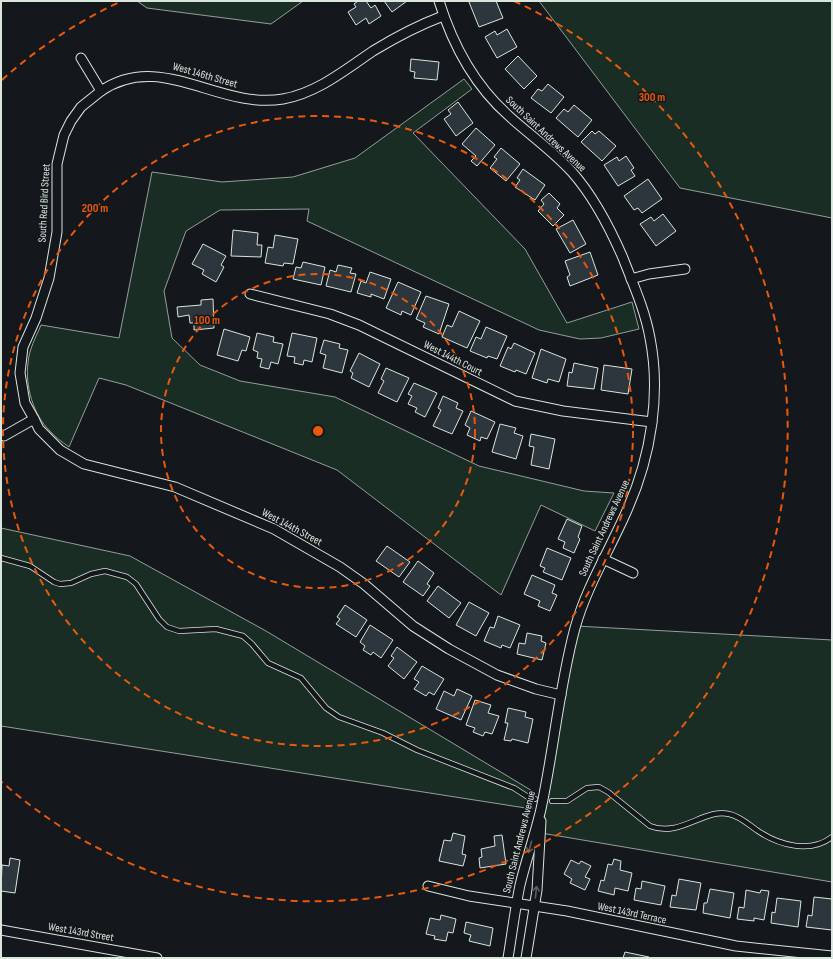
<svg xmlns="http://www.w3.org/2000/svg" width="833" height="959" font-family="'Sofia Sans Condensed',sans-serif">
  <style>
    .green { fill: #1a2d24; stroke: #939e99 }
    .building { fill: #2c363c; stroke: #d8e6dc }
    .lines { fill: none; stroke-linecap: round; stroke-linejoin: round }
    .service-casing { stroke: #d8e6dc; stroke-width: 6 }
    .minor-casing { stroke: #d8e6dc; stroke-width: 11 }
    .service { stroke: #14181c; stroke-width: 4.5 }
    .minor { stroke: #14181c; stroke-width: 9 }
    .oneway { stroke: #59605f }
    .ring { fill: none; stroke: #e8590c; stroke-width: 2; stroke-dasharray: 7 5 }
    .labels { text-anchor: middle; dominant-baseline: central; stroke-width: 3; stroke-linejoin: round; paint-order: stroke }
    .street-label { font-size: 11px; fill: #d8e6dc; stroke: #14181c }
    .centre { fill: #e8590c; stroke: #14181c; stroke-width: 2 }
    .ring-label { font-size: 12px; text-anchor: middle; font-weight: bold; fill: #e8590c; stroke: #14181c; stroke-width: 3; stroke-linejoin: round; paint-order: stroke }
  </style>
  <rect width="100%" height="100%" fill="#14181c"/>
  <!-- green -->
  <g class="green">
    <path d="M137,1H303L271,24L147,8Z"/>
    <path d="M539,1H832V218L680,188Z"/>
    <path d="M464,79L472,89L413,133L525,249L567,323L632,302L639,329L601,338L580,339L539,330L307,221L309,209L220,210L186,231L164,291L172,338L200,365L240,381L335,397L479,466L584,491L614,493L595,531L541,505L501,595L337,470L126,385L99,378L69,447C62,442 55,437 50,431C33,415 25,385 28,363C29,349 36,337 41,325L119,338L152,172L222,182L293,177L355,158Z"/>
    <path d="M1,528L130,556L266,631L534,792L532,809L1,726Z"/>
    <path d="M576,626L832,640V882L541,833Z"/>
  </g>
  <!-- building -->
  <g class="building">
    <path d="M358,1H366L371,8L375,5L381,16L369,24L366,18L356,25L348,12L356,7L354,4Z"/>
    <path d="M384,1H407L392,12Z"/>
    <path d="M472,1H496L503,18L479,27L469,2Z"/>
    <path d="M507,29L517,47L497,58L485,37L495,31L497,35Z"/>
    <path d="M518,56L537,76L524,89L505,69Z"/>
    <path d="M411,59L439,62L437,80L414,78L415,72L410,71Z"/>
    <path d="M548,84L564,97L551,113L531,98L538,89L542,91Z"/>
    <path d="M458,102L473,123L456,136L444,119L451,114L448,110Z"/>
    <path d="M574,105L592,120L578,137L556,118L564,109L568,112Z"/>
    <path d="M476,128L495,145L477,166L471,161L476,156L462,144Z"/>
    <path d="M592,131L595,134L599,131L616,146L602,161L581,142Z"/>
    <path d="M501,148L520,164L506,181L490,168L497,159L494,157Z"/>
    <path d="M626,156L634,168L631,170L635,176L618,186L604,165L617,157L619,161Z"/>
    <path d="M523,169L545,185L535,200L515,187L520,180L517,178Z"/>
    <path d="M648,179L662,199L642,213L638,208L634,210L624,196Z"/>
    <path d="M549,193L560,204L557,208L564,215L553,226L538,211L544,204L541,200Z"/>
    <path d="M663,214L676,231L656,246L640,224L651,217L654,221Z"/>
    <path d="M573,220L586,244L570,253L556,229Z"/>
    <path d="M233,230L258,233L257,245H262L261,257L231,256Z"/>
    <path d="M275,235L298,239L293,264L284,263L283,266L265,263L268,247L273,248Z"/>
    <path d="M203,244L226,256L221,265L224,267L216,282L202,274L204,270L192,264Z"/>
    <path d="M590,252L598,275L570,286L567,277L570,275L565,261Z"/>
    <path d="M303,262L325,267L321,285L293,279L296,267L301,268Z"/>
    <path d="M338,265L352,268L350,273L356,274L351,292L326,286L330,270L336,272Z"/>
    <path d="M370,272L391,279L384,299L371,294V297L357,293L361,281L366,283Z"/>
    <path d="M398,282L421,292L411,315L402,311L401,315L386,308Z"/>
    <path d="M426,296L449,304L439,334L423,327L425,323L416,319Z"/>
    <path d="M213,299L214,328L194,330V323H190L189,315L178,317L177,307L201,305V300Z"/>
    <path d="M459,311L480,321L467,348L442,337L447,325L452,327Z"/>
    <path d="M486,327L507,336L497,359L488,356L487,358L470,351L476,337L481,339Z"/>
    <path d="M224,329L250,337L246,351L242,350L238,361L217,355Z"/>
    <path d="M257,333L274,337L273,342L283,344L278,364L271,362L269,369L260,367L262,359L257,358L258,352L253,350Z"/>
    <path d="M292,333L317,338L312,362L304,360L303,365L294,363L295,357L287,356Z"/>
    <path d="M324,340L340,344L339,348L348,350L342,373L323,368L326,355L320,353Z"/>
    <path d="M514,343L535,353L526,374L516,370L515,372L500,366L508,347L511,349Z"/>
    <path d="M541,349L566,359L559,382L548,379L547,383L532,378Z"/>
    <path d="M359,353L380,364L369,387L351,378L353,373L350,371Z"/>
    <path d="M574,363L598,368L594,389L567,386L569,372L572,373Z"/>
    <path d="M604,365L632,369L628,394L601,390Z"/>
    <path d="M386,368L409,378L397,402L378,393L384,381L381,379Z"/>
    <path d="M414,383L437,393L425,417L415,412L417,408L408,404L412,396L408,394Z"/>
    <path d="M443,396L458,403L456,408L463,411L452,434L433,426L441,410L438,408Z"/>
    <path d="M471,411L495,422L487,439L481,437L480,441L467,435L470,428L465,425Z"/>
    <path d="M500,424L516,428L514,433L523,436L516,459L492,452Z"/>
    <path d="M531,434L555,439L549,469L531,465L534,447L529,446Z"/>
    <path d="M567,519L582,526L578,537L580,539L574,553L563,548L565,542L558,539Z"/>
    <path d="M387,546L410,562L399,577L376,561Z"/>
    <path d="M547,548L571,558L562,580L543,572L545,568L540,566Z"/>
    <path d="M418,561L434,573L427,584L430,586L423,596L403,582Z"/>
    <path d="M532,575L555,585L552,593L557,595L550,611L538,606L540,601L524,594Z"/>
    <path d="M438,586L461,603L449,618L427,601Z"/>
    <path d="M469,602L489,613L476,636L456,625Z"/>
    <path d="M345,605L367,620L356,637L336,624L340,619L337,617Z"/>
    <path d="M498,616L520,625L510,648L502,645L501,648L484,641L490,627L494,628Z"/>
    <path d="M370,625L393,640L381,658L373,652L371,655L363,650L365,646L360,642Z"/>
    <path d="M527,633L542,636L541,641L546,643L542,660L517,654L519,643L525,644Z"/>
    <path d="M397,647L417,662L404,679L388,666L394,658L391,656Z"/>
    <path d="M422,666L444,679L434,695L429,692L426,696L414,689L419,682L414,679Z"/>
    <path d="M457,689L472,696L461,720L436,709L444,691L454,696Z"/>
    <path d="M475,700L491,705L488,713L499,716L492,734L485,732L483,736L473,732L475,728L466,725Z"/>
    <path d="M508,708L526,712L525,717L533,719L528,743L512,739L511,741L504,740L508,723H505Z"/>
    <path d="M453,833L465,836L462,854L466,855L463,866L439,861L444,840L451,841Z"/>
    <path d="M502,835L506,864L480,868L479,858L482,857L481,849L495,846L494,836Z"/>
    <path d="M10,858L20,860L15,893L1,891L2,865L9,866Z"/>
    <path d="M614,859L621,861L620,870L632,873L628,891L615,888L614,895L598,891L601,880L604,881L608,864L612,865Z"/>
    <path d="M571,860L579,864L581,861L591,866L585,877L590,879L585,890L570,883L572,879L564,874Z"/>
    <path d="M679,879L701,883L696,910L670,907L672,895L676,896Z"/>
    <path d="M642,881L665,886L661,905L634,900L636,888L641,889Z"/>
    <path d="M710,889L734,893L730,918L703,913L704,903H707Z"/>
    <path d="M746,890L760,893L761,890L769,891L764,920L754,918V921L737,919L739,907L744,908Z"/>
    <path d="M814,897L832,899V930L806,927L808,915L812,916Z"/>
    <path d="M777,898L801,901L798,927L771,923L772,912L775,913Z"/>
    <path d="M441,915L456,919L453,933L448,932L446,941L434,939L435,936L426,934L430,918L440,920Z"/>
    <path d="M466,922L493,928L490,946L469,941L471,935L464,933Z"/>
    <path d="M625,952L649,957L648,958H623Z"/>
  </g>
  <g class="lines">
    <defs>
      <g id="service">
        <path d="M1,558L30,566L54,582L60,584L71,583L91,574L105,571L127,577L136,584L159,619L167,627L179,631L216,629L243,636L252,644L268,663L301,678L326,708L339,717L383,733L417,750L514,788L528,797L535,799"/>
        <path d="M552,801H567L587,788L599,787L608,792L650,826C680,838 704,808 729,814C740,816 749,825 758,831C779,845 810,854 832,837"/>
      </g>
      <g id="minor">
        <path d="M439,1C453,46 474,85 509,116C530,135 553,151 572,172C594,197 610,228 623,258C633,284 645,310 650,338C661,394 651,456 628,508C611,548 587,585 575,628C559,687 554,749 541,809C535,835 526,860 520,885C515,909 512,934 508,958"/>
        <path d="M81,58L101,91C161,50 218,110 283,99C317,93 345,70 373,51C396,37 419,25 443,16"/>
        <path d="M631,279L649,274L685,269"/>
        <path d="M250,294L330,314L359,325L515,401L563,411L652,422"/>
        <path d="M34,419L25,403L20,373L23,347L36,318L49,278L57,232V164L64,135L71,121L81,107L101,91"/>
        <path d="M4,436L34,419L39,429L60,450L84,464L175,487L274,529L340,567L364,584L413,626L449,649L497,675L536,689L561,695"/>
        <path d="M603,559L633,573"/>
        <path d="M428,886L469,896L567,911L736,946L832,956"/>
        <path d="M1,930L157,958"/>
        <path d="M526,958L537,890L541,821"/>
      </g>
    </defs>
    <!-- service casing -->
    <use href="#service" class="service-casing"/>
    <!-- minor casing -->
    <use href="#minor" class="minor-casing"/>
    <!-- service -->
    <use href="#service" class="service"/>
    <!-- minor -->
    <use href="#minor" class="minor"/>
  </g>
  <!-- one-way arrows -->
  <defs><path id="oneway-shaft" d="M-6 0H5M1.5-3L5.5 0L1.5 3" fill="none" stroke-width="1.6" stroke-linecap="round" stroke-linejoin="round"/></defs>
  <g class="oneway">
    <use href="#oneway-shaft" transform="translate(530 847) rotate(105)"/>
    <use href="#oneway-shaft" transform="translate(536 892) rotate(-84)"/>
  </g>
  <!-- distance rings -->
  <g class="ring">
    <circle cx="318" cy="431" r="157"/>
    <circle cx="318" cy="431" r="315"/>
    <path d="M2 80A472 472 0 0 1 122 1M514 1A472 472 0 1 1 2 782"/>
  </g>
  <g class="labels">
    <!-- street labels -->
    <g class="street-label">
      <text transform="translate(205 75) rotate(16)">West 146th Street</text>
      <text transform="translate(546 134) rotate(43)">South Saint Andrews Avenue</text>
      <text transform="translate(44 203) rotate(-87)">South Red Bird Street</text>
      <text transform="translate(453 358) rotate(27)">West 144th Court</text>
      <text transform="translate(292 527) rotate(28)">West 144th Street</text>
      <text transform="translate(604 528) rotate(-65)">South Saint Andrews Avenue</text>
      <text transform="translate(519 842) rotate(-76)">South Saint Andrews Avenue</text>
      <text transform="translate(632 913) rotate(12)">West 143rd Terrace</text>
      <text transform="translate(81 932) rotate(10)">West 143rd Street</text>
    </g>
  </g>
  <circle cx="318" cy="431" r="6" class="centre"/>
  <g class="ring-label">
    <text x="652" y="101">300 m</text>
    <text x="95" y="212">200 m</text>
    <text x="207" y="324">100 m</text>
  </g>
  <!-- border -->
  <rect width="833" height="959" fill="none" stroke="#d8e6dc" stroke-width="4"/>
</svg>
